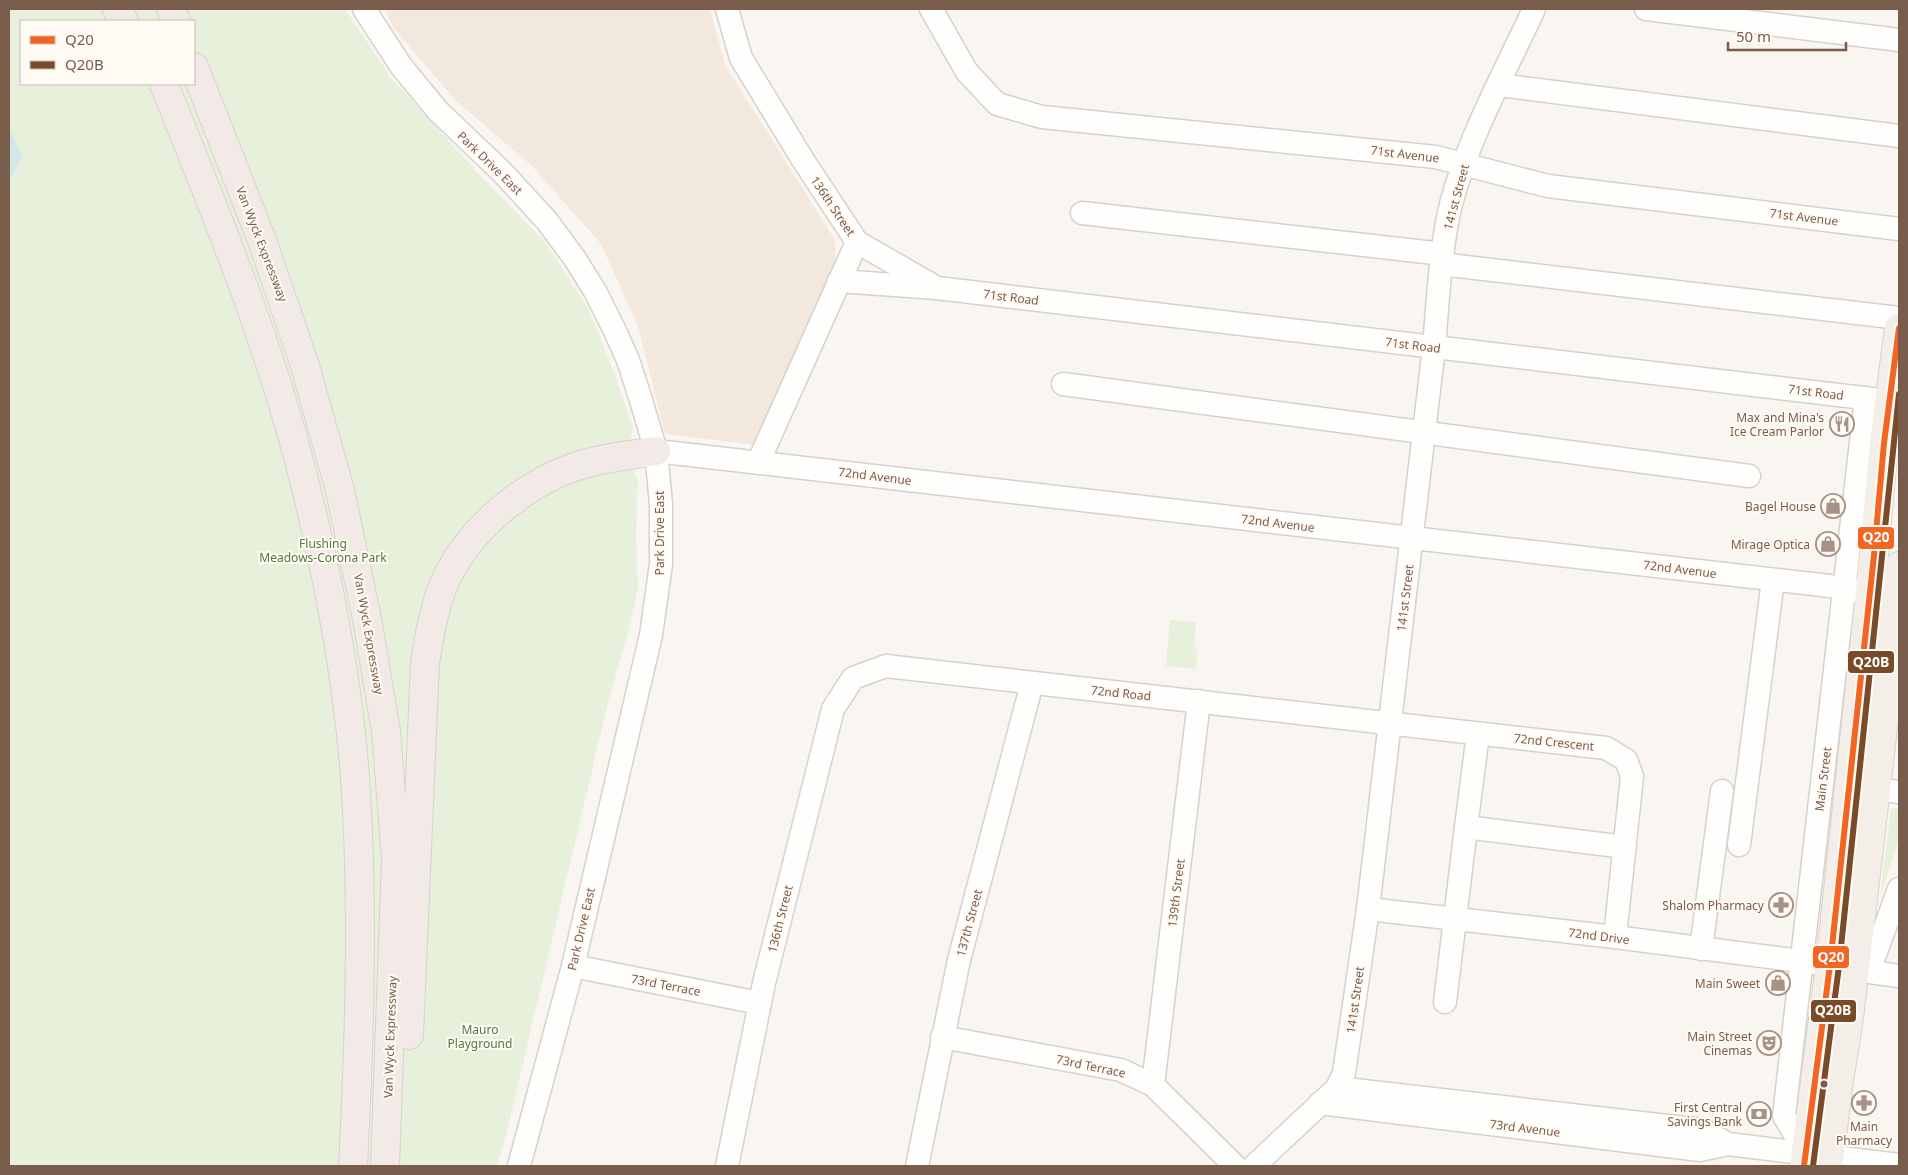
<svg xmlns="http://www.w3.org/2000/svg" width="1908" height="1175" font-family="'Noto Sans',sans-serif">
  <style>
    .residential { fill: #f2e8de }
    .green { fill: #e7f0db; fill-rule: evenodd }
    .water { fill: #d0e8ea }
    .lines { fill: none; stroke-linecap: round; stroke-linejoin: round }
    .minor-casing { stroke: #d7d1cb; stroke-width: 25 }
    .major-casing { stroke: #dad1cc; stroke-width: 30 }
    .highway-casing { stroke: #dad1cc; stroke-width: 30 }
    .minor { stroke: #fefefd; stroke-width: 22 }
    .major { stroke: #f3eee8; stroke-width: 28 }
    .highway { stroke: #f2eae7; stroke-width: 28 }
    .bus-1-casing { stroke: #fffaf3; stroke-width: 10 }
    .bus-2-casing { stroke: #fffaf3; stroke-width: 10 }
    .bus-1 { stroke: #f26522; stroke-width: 6 }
    .bus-2 { stroke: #7a4b2a; stroke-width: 6 }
    .bus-dot { fill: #7a5c4d; stroke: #fffaf3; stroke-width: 2 }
    .labels { text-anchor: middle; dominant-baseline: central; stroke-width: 4; stroke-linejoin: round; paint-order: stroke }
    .street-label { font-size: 12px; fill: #7a5c4d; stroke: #fffaf3 }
    .poi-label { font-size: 12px; fill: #7a5c4d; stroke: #fffaf3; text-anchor: end }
    .park-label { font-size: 12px; fill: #537a41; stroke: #fffaf3 }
    .line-badge { stroke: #fffaf3; stroke-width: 2 }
    .badge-label { font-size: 14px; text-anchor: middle; font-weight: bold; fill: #fff }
  </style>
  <rect width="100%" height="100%" fill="#f9f5f0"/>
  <!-- residential -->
  <path class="residential" d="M385,9H710L725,65L835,240V260L757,445L665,434L638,326L601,244L531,165L456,101L393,27Z"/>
  <!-- green -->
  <g class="green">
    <path d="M9,9H345L392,79L479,174L546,243L589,310L616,378L633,428L630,440L634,453L635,476L638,480L636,535L638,587L630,626L608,703L508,1127L497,1166H12L9,1163ZM21,21H194V84H21Z"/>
    <path d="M1170,620L1196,622L1194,647L1198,650L1196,669L1166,666Z"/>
    <path d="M1891,808L1899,809V839L1880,897Z"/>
  </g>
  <!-- water -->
  <path class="water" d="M9,128L22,157L9,182Z"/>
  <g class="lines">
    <defs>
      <g id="minor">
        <path d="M364,9L401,66L438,111L503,173L547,221L575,259L595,291L615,331L628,360L640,397L656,451L661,504V564L651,635L573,966L519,1166"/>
        <path d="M727,9L741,58L803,160L857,242L758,463"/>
        <path d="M931,9L967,72L997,104L1042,117L1436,157L1548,186L1899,229"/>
        <path d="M1646,9L1899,40"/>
        <path d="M1499,85L1899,136"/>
        <path d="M1082,213L1443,254"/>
        <path d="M857,242L932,285"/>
        <path d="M1441,264L1899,318"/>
        <path d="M839,281L937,288L1889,401"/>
        <path d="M1063,384L1749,476"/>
        <path d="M656,451L1830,586L1886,596"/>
        <path d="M1478,734L1466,827L1625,847"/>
        <path d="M1876,789L1899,792"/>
        <path d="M1739,845L1773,580"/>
        <path d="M1368,909L1615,937L1816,963"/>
        <path d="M1701,949L1722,791"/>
        <path d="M573,966L759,1003"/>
        <path d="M1855,970L1899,976"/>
        <path d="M1869,971L1899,889"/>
        <path d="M1445,1002L1466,827"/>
        <path d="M942,1037L1121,1070L1153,1085L1235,1166"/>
        <path d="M1153,1085L1199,701"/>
        <path d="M1337,1088L1703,1130L1728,1144"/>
        <path d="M1320,1103L1700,1150L1728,1144L1899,1165"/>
        <path d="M1806,1153L1784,1116L1866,398"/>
        <path d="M727,1166L764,983L833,709L853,678L886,666L1606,748L1626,760L1632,776L1615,937"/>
        <path d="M917,1166L959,960L1032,683"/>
        <path d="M1254,1166L1337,1088L1344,1073L1368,909L1434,347C1438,300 1440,250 1451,204C1469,136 1505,72 1534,9"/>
      </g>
      <g id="major">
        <path d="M1804,1166L1830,965L1874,555L1884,443L1899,328"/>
        <path d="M1828,1166L1839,1081L1849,1018L1885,711L1899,566"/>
      </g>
      <g id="highway">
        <path d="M117,9L124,21"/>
        <path d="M171,9L176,21"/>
        <path d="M194,67L263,243L305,366L340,490L367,619L386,731L396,859L385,1166"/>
        <path d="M164,84C213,207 264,328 298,457C328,571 351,690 357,809C363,928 359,1047 353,1166"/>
        <path d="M409,1035L425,663C429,637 433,613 442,589C463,534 522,484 577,466C602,458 629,455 656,451"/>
      </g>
    </defs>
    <!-- minor casing -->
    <use href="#minor" class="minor-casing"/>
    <!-- major casing -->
    <use href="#major" class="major-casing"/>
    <!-- highway casing -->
    <use href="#highway" class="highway-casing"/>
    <!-- minor -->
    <use href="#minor" class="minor"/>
    <!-- major -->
    <use href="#major" class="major"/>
    <!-- highway -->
    <use href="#highway" class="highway"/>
    <defs>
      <path id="bus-1" d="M1804,1166L1830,965L1874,555L1884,443L1899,328"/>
      <path id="bus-2" d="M1813,1166L1839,966L1899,394"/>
    </defs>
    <!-- bus-1 casing -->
    <use href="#bus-1" class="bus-1-casing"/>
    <!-- bus-2 casing -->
    <use href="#bus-2" class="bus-2-casing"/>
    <!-- bus-1 -->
    <use href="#bus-1" class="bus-1"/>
    <!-- bus-2 -->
    <use href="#bus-2" class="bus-2"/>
  </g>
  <!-- icons -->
  <defs>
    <symbol id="restaurant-ring" viewBox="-11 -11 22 22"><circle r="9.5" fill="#fffaf3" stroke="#a69286" stroke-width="1.5"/><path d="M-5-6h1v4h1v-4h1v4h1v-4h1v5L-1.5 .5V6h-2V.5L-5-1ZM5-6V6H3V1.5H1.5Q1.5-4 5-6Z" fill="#a69286"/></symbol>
    <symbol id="shop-ring" viewBox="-11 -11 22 22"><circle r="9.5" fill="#fffaf3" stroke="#a69286" stroke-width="1.5"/><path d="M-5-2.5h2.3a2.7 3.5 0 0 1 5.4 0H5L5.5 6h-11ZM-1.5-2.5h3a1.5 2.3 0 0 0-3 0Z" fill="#a69286"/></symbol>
    <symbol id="pharmacy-ring" viewBox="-11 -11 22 22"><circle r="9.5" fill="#fffaf3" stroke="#a69286" stroke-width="1.5"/><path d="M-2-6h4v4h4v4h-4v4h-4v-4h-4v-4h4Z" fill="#a69286"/></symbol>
    <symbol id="theatre-ring" viewBox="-11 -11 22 22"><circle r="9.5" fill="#fffaf3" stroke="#a69286" stroke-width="1.5"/><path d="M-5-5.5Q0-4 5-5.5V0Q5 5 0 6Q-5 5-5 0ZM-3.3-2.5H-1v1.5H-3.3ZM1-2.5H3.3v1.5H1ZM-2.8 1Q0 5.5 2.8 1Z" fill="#a69286"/></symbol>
    <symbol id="bank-ring" viewBox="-11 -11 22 22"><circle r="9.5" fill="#fffaf3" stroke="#a69286" stroke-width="1.5"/><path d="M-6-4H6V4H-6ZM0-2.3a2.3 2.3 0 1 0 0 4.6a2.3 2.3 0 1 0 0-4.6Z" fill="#a69286"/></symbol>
  </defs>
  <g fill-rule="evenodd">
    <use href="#restaurant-ring" x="1828" y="410" width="28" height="28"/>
    <use href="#shop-ring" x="1819" y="492" width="28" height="28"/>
    <use href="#shop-ring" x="1814" y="530" width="28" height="28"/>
    <use href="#pharmacy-ring" x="1767" y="891" width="28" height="28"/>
    <use href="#shop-ring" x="1764" y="969" width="28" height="28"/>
    <use href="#theatre-ring" x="1755" y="1029" width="28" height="28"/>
    <use href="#pharmacy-ring" x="1850" y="1089" width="28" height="28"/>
    <use href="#bank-ring" x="1745" y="1100" width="28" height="28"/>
  </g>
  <!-- markers -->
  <circle class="bus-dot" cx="1824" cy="1084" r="4.5"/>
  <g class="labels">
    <!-- street labels -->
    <g class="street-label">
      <text transform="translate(1405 154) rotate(7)">71st Avenue</text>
      <text transform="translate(490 163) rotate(44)">Park Drive East</text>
      <text transform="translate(1456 197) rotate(-75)">141st Street</text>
      <text transform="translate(833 206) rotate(56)">136th Street</text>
      <text transform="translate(1804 217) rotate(7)">71st Avenue</text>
      <text transform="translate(262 244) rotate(69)">Van Wyck Expressway</text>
      <text transform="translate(1011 297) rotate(7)">71st Road</text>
      <text transform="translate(1413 345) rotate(7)">71st Road</text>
      <text transform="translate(1816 392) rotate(7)">71st Road</text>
      <text transform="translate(875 476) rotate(7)">72nd Avenue</text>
      <text transform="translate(1278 523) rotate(7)">72nd Avenue</text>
      <text transform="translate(659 533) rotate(-90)">Park Drive East</text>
      <text transform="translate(1680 569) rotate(7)">72nd Avenue</text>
      <text transform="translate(1405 598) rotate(-83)">141st Street</text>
      <text transform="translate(369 634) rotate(80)">Van Wyck Expressway</text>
      <text transform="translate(1121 693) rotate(6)">72nd Road</text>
      <text transform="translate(1554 742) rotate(6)">72nd Crescent</text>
      <text transform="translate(1823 779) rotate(-83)">Main Street</text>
      <text transform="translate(1176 893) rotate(-83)">139th Street</text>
      <text transform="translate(780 919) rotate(-76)">136th Street</text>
      <text transform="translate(969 923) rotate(-75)">137th Street</text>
      <text transform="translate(581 929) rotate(-77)">Park Drive East</text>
      <text transform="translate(1599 936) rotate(7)">72nd Drive</text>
      <text transform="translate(666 985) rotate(11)">73rd Terrace</text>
      <text transform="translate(1355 1000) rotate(-82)">141st Street</text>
      <text transform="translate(390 1037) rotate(-88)">Van Wyck Expressway</text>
      <text transform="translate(1091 1066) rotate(12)">73rd Terrace</text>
      <text transform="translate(1525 1128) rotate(7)">73rd Avenue</text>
    </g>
    <!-- poi labels -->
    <g class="poi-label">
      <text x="1824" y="417">Max and Mina's<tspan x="1824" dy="14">Ice Cream Parlor</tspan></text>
      <text x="1816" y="506">Bagel House</text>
      <text x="1810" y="544">Mirage Optica</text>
      <text x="1764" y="905">Shalom Pharmacy</text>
      <text x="1760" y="983">Main Sweet</text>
      <text x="1752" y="1036">Main Street<tspan x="1752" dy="14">Cinemas</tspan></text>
      <text x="1742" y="1107">First Central<tspan x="1742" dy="14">Savings Bank</tspan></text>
      <text x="1864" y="1126" text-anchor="middle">Main<tspan x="1864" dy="14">Pharmacy</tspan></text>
    </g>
    <!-- park labels -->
    <g class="park-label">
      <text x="323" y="543">Flushing<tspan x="323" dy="14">Meadows-Corona Park</tspan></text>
      <text x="480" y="1029">Mauro<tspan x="480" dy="14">Playground</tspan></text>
    </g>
  </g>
  <g class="line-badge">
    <rect x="1857" y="526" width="38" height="24" rx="5" fill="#f26522"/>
    <rect x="1847" y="650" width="48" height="24" rx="5" fill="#7a4b2a"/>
    <rect x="1812" y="945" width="38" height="24" rx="5" fill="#f26522"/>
    <rect x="1810" y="999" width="47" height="24" rx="5" fill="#7a4b2a"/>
  </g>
  <g class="badge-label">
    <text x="1876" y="542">Q20</text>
    <text x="1871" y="667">Q20B</text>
    <text x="1831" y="962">Q20</text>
    <text x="1833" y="1015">Q20B</text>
  </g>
  <!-- border -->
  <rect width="1908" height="1175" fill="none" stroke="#7a5c4d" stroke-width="20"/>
  <!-- legend -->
  <rect x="20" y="20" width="175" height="65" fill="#fffaf3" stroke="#cabbb1"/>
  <rect x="30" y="36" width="25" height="8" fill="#f26522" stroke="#cabbb1"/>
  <text x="65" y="45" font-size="15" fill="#7a5c4d">Q20</text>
  <rect x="30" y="61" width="25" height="8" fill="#7a4b2a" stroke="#cabbb1"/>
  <text x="65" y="70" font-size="15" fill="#7a5c4d">Q20B</text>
  <!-- scale -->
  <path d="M1728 42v8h118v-8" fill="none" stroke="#7a5c4d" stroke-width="2.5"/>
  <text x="1736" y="42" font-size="15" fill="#7a5c4d" stroke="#fffaf3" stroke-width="4" paint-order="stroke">50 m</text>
</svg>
